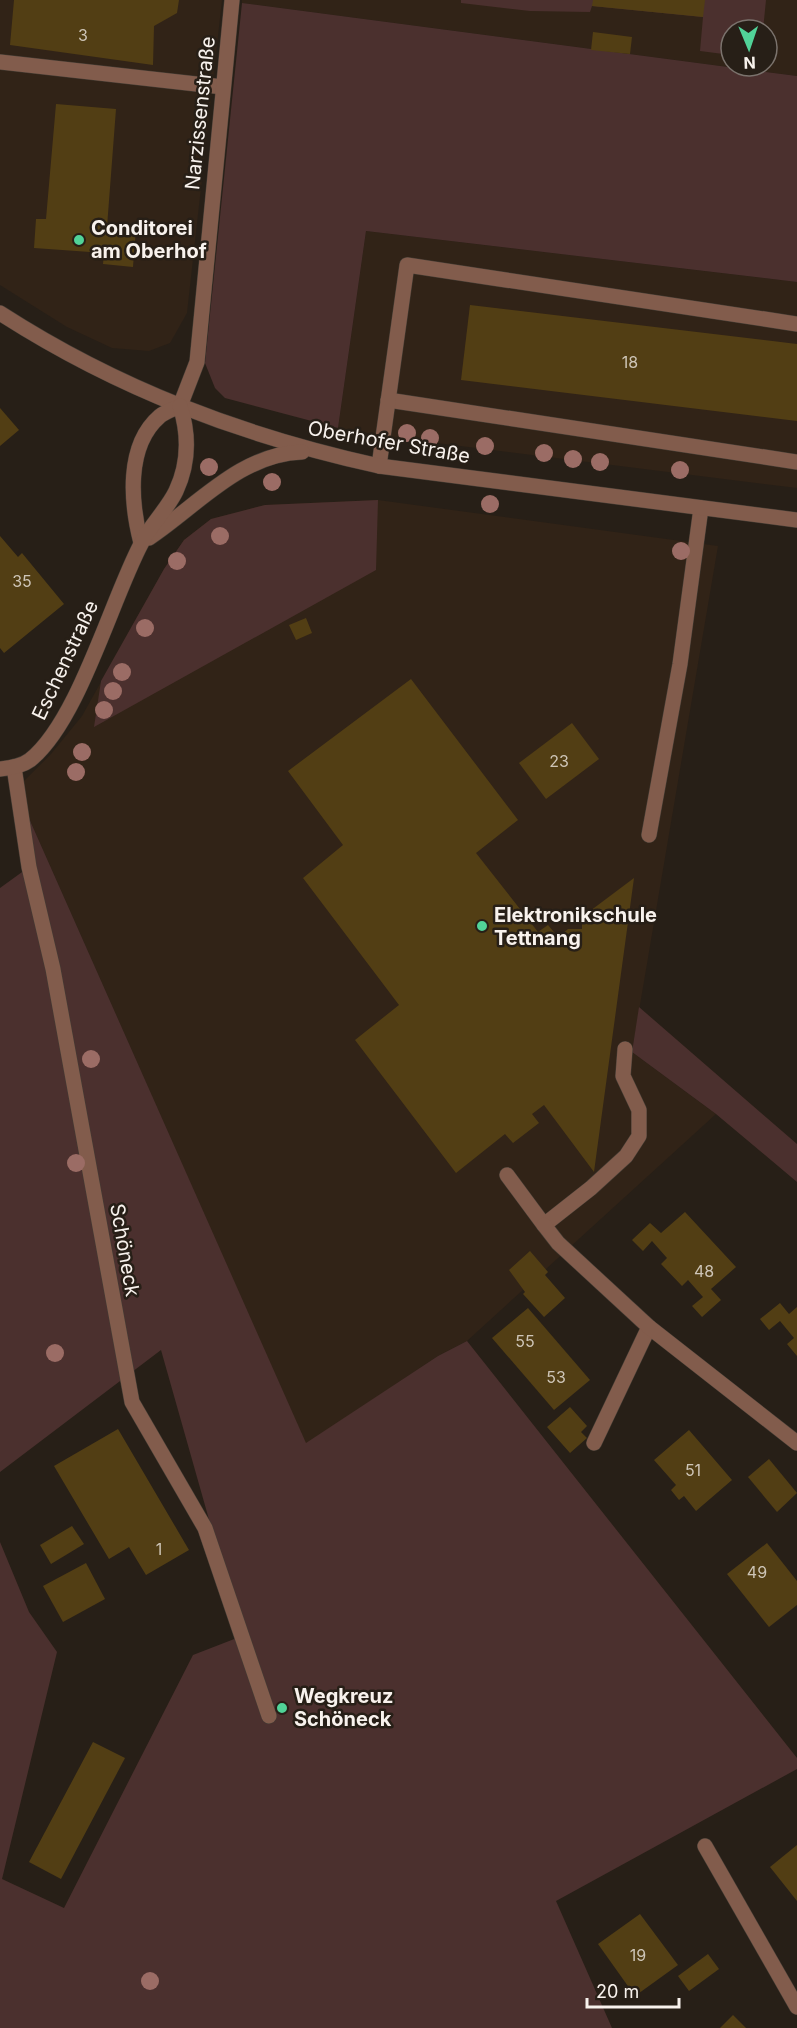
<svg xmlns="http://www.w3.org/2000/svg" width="797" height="2028" font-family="Inter,sans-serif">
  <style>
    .built { fill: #312317; fill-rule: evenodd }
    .green { fill: #4b302e }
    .building { fill: #523e14 }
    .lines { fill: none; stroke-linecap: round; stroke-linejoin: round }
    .lane-casing { stroke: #443d35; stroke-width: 16 }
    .street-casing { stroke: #443d35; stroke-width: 16 }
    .lane { stroke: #825c4c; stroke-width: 15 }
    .street { stroke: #825c4c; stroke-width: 15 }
    .tree { fill: #9b6c65 }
    .poi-dot { fill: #51d398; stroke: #271f17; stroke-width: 2 }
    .labels { text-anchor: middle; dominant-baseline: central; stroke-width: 5; stroke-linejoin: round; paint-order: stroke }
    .number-label { font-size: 16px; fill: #cec5b7 }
    .street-label { font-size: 20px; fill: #f8f2ed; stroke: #271f17 }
    .poi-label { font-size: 20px; font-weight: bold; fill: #f8f2ed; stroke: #271f17; text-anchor: start }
  </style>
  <rect width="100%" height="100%" fill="#271f17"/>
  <!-- built -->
  <g class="built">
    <path d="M0,0H222L187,313L170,343L149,351L112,348L67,327L0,285Z"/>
    <path d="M242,0H797V76L242,3ZM731,30H767V66H731Z"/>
    <path d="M366,231L797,282V488L397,438L338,428Z"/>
    <path d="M378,500L718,546L632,1052L716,1114L467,1341L438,1356L306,1444L16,789L51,754L82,716L164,569L184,540L211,519L265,505Z"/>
  </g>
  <!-- green -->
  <g class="green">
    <path d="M461,0H766L763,30H731V55L700,51L703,17L592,6L590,12L530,11L461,3Z"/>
    <path d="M242,3L797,76V282L366,231L338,428L225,398L215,388L205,363Z"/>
    <path d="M378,500L376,570L94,727L101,681L164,569L184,540L211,519L265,505Z"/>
    <path d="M16,789L306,1443L438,1356L467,1341L797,1758V1769L556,1901L612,2028H0V1542L29,1612L57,1652L2,1879L64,1908L193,1655L242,1636L161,1350L0,1472V888L29,867Z"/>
    <path d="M639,1007L797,1144V1182L716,1114L632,1052Z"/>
  </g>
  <!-- building -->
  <g class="building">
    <path d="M14,0H179L177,13L154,26L153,65L10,45Z"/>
    <path d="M593,0H705L703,17L592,6Z"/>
    <path d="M593,32L632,37L630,54L591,50Z"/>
    <path d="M56,104L116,109L107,227L136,229L133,267L103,264L104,253L34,248L36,219H46Z"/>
    <path d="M470,305L797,344V421L461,380Z"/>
    <path d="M0,408L19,430L0,446Z"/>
    <path d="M0,536L18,557L22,553L64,604L4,653L0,648Z"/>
    <path d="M306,618L312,633L296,640L289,625Z"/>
    <path d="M411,679L518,820L476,853L538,932L548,925L558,937L568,929H582V917L634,878L594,1172L544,1105L532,1114L539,1123L513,1143L505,1134L456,1173L355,1040L399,1005L303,878L343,845L288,771Z"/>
    <path d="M572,723L599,759L546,799L519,763Z"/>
    <path d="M685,1212L736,1267L711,1289L721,1300L702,1317L692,1306L703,1297L688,1280L682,1286L661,1264L667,1258L652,1241L643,1251L632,1240L650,1223L661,1233Z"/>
    <path d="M530,1251L548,1272L545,1275L565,1298L544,1317L523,1294L525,1292L509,1270Z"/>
    <path d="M780,1303L789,1314L797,1307V1356L787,1344L794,1338L780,1321L769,1330L760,1319Z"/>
    <path d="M528,1308L590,1380L554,1410L492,1338Z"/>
    <path d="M570,1407L587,1426L581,1432L587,1438L570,1453L547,1427Z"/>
    <path d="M118,1429L189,1550L146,1575L129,1547L109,1559L54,1466Z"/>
    <path d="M689,1430L732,1480L696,1511L684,1496L679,1500L671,1490L676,1485L654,1460Z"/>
    <path d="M769,1459L797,1493L777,1512L748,1477Z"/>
    <path d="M72,1526L84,1544L51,1564L40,1545Z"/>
    <path d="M767,1543L797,1581V1605L769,1627L727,1574Z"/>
    <path d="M86,1563L105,1599L63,1622L43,1586Z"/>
    <path d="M93,1742L125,1758L61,1879L29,1862Z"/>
    <path d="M797,1845V1901L770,1867Z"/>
    <path d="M640,1914L678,1965L635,1996L598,1944Z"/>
    <path d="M708,1954L719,1969L689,1991L678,1976Z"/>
    <path d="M733,2015L746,2028H720Z"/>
  </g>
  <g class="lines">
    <defs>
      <g id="lane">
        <path d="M0,62L223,87"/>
        <path d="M388,400L797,462"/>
        <path d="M379,466L407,265L797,324"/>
        <path d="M14,767L29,867L53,969L132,1402L205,1528L269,1716"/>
        <path d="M649,835L680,664L701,508"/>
        <path d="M507,1175L544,1225L591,1188L626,1156L639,1136V1110L623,1076L625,1049"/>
        <path d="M594,1443L649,1327"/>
      </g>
      <g id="street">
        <path d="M0,313C118,389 243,436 379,466L797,520"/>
        <path d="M180,406L197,362L232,0"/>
        <path d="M149,538C197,506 240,454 302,452"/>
        <path d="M141,543C131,504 125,446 160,416C165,412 174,409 180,406"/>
        <path d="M0,769C10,768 22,766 30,760C78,722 111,601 141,544C150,525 167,510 176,491C189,463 189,434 180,406"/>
        <path d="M544,1225L558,1243L649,1327L797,1443"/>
        <path d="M705,1846L797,2007"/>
      </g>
    </defs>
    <!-- lane casing -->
    <use href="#lane" class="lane-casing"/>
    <!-- street casing -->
    <use href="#street" class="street-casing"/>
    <!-- lane -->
    <use href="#lane" class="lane"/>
    <!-- street -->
    <use href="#street" class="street"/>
  </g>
  <!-- trees -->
  <g class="tree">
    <circle cx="407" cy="433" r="9"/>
    <circle cx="430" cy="438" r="9"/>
    <circle cx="485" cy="446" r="9"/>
    <circle cx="544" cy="453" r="9"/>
    <circle cx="573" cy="459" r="9"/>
    <circle cx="600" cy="462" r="9"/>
    <circle cx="209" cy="467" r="9"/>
    <circle cx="680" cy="470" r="9"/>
    <circle cx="272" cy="482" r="9"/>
    <circle cx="490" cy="504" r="9"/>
    <circle cx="220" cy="536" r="9"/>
    <circle cx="681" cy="551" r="9"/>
    <circle cx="177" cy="561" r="9"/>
    <circle cx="145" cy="628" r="9"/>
    <circle cx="122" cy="672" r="9"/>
    <circle cx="113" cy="691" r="9"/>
    <circle cx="104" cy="710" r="9"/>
    <circle cx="82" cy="752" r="9"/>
    <circle cx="76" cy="772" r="9"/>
    <circle cx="91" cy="1059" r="9"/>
    <circle cx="76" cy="1163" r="9"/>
    <circle cx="55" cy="1353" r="9"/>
    <circle cx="150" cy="1981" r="9"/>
  </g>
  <!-- markers -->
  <g class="poi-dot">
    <circle cx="79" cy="240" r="6"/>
    <circle cx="482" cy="926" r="6"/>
    <circle cx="282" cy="1708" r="6"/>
  </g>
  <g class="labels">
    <!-- number labels -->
    <g class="number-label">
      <text x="83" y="35">3</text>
      <text x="630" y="362">18</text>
      <text x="22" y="581">35</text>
      <text x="559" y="761">23</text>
      <text x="704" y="1271">48</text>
      <text x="525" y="1341">55</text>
      <text x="556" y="1377">53</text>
      <text x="693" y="1470">51</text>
      <text x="159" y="1549">1</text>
      <text x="757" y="1572">49</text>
      <text x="638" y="1955">19</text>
    </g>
    <!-- street labels -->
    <g class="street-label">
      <text transform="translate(200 113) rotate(-84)">Narzissenstraße</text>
      <text transform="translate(389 442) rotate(10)">Oberhofer Straße</text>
      <text transform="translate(65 660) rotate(-65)">Eschenstraße</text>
      <text transform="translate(125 1250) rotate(80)">Schöneck</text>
    </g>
    <!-- poi labels -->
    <g class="poi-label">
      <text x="91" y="228">Conditorei<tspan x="91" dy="23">am Oberhof</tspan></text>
      <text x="494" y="915">Elektronikschule<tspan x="494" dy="23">Tettnang</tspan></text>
      <text x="294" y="1696">Wegkreuz<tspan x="294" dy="23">Schöneck</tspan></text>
    </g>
  </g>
  <!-- north arrow -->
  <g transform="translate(749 48) rotate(178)"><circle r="28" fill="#271f17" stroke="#7b736d" stroke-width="1.5"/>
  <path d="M0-4.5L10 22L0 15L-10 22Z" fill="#51d398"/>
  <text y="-9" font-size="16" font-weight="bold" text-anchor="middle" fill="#f8f2ed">N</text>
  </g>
  <!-- scale -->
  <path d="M587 1998v9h92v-9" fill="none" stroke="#f8f2ed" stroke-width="3"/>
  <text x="596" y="1998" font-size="18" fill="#f8f2ed" stroke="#271f17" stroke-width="4.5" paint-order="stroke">20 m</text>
</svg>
